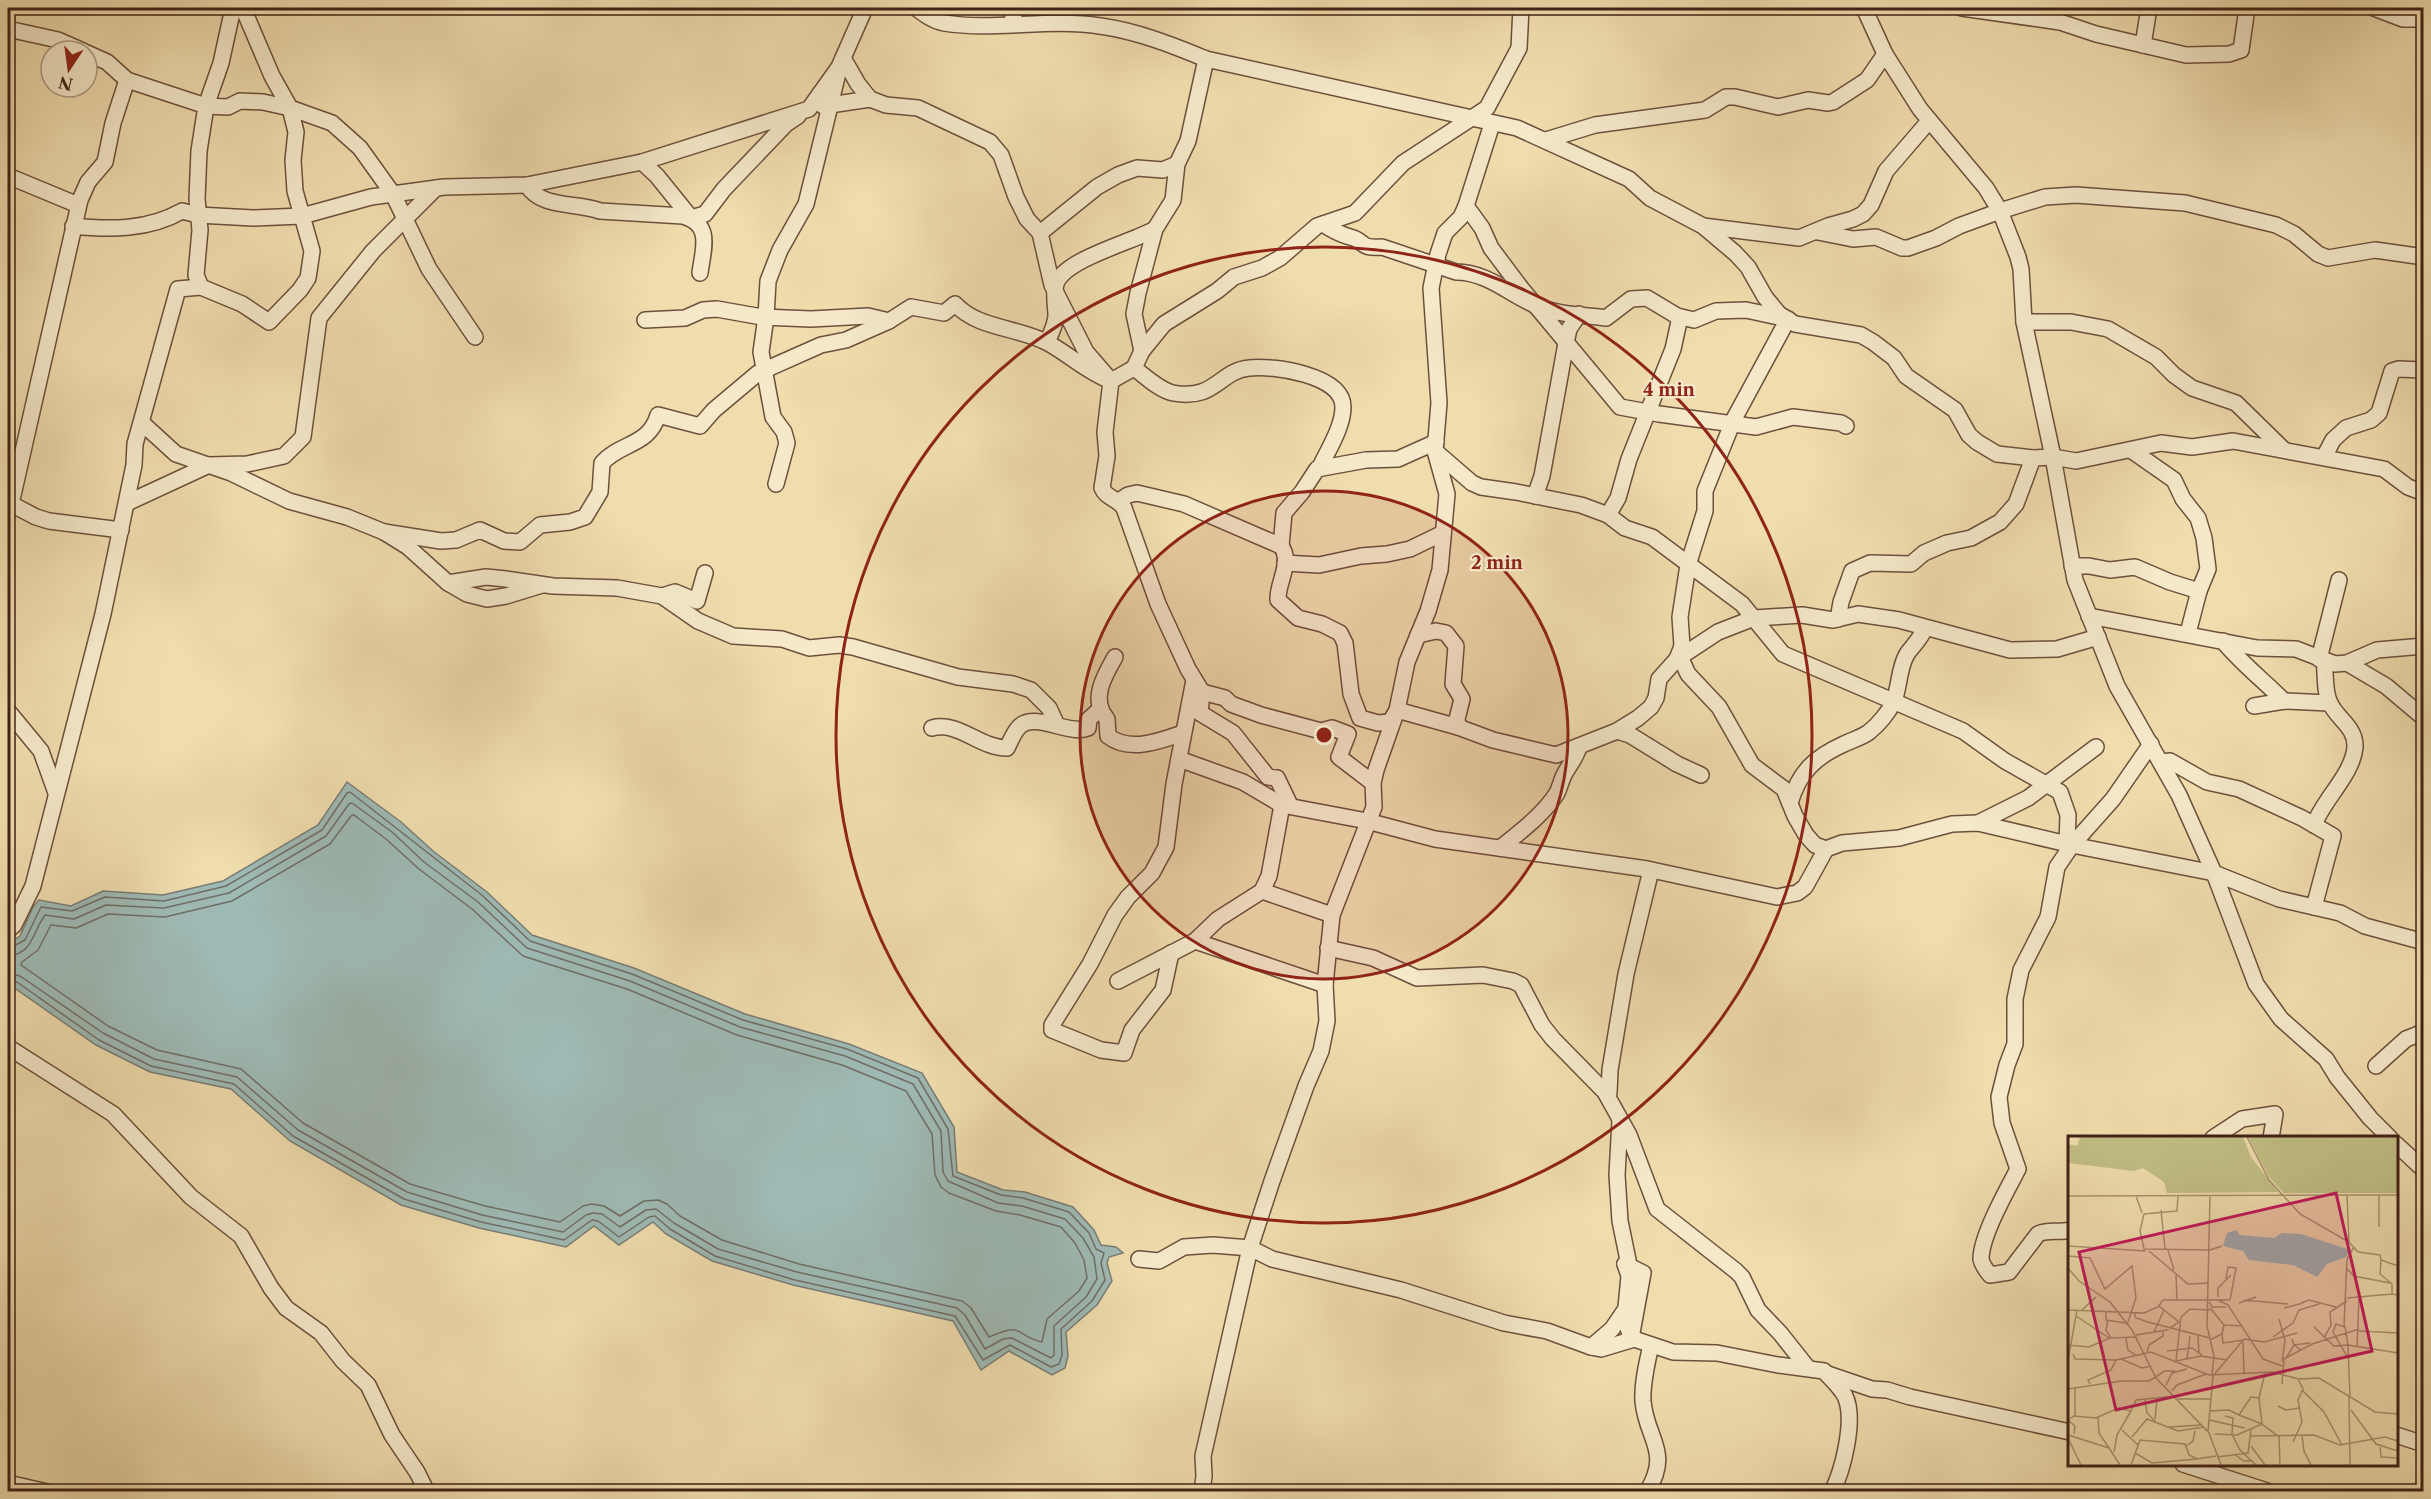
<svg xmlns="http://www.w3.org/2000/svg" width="2431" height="1499" font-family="'Libre Caslon Text',serif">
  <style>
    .water { fill: #9ebab5; stroke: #797d75; stroke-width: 1.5 }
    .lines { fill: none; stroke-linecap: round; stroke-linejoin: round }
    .shore { stroke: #706e66; stroke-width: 1.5 }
    .minor-casing { stroke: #6d503c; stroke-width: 18 }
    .minor { stroke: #f5e9ca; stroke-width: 15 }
    .ring { fill: none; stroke: #8f2418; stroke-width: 3 }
    .inset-road { fill: none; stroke: #aa9271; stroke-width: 1.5 }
    .view { fill: #c2185b; fill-opacity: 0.15; stroke: #c2185b; stroke-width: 3 }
    .inset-edge { fill: none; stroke: #412116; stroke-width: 3 }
    .centre { fill: #8f2418; stroke: #f5e9ca; stroke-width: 3 }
    .ring-label { font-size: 18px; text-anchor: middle; font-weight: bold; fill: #8f2418; stroke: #f5e9ca; stroke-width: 4.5; stroke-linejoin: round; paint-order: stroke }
  </style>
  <rect width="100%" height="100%" fill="#f0ddae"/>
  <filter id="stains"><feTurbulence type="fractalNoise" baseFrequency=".00333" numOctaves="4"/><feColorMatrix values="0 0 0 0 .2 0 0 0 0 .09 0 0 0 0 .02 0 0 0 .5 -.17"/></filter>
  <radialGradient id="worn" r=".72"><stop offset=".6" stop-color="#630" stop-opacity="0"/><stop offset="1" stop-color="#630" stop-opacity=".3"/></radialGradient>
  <!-- water -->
  <path class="water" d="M347,782L401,822L433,851L487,892L532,935L634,968L745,1014L849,1044L922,1073L954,1127L957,1172L1003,1190L1025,1192L1073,1207L1094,1230L1101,1245L1116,1247L1123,1253L1109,1257L1107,1263L1112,1281L1097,1305L1066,1332L1068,1356L1065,1368L1052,1375L1009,1351L981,1370L953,1321L793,1285L712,1261L666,1234L653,1222L619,1245L594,1226L566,1247L479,1228L401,1205L290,1141L231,1089L150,1072L96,1045L13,987L8,986V944L20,936L33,907L39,900L71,906L103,891L163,895L223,881L318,825Z"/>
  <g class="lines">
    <!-- shore -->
    <g class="shore">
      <path d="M354,815L386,839L419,869L472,909L523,956L627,989L737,1035L842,1065L906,1091L932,1134L935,1175L941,1187L949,1193L996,1211L1020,1215L1061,1227L1075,1243L1084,1260L1087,1278L1079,1291L1047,1319L1042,1342C1013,1335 1025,1321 989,1337L971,1308L962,1301L799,1264L722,1240L680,1216L667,1204L658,1200L644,1201L620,1216L604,1206L592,1204L583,1206L560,1222L485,1206L410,1184L303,1123L241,1069L157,1050L108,1026L21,965L22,962L38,950L51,925L76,928L108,914L165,917L232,901L330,844L351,816Z"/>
      <path d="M8,949L25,940L41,907L72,911L105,897L164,901L226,886L322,830L347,793L350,792L483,896L530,941L632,974L743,1020L847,1049L918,1078L948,1129L953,1176L1001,1195L1023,1198L1069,1212L1089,1233L1096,1249L1104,1253L1101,1263L1105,1280L1092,1301L1061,1329L1062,1355L1059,1364L1051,1367L1010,1345L983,1360L955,1316L795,1280L715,1256L670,1229L655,1216L649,1217L619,1237L598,1221L592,1220L564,1240L481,1222L404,1199L293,1136L234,1084L151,1066L99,1040L17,982L8,980"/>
      <path d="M8,956C33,954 33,931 45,915L74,919L106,905L164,908L229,893L326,836L349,804L352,803L392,832L424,862L478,902L527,948L630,981L740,1027L845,1056L913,1084L941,1131L943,1172L948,1181L998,1203L1022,1206L1065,1219L1083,1238L1094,1257L1097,1279L1086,1297L1054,1326V1355L1051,1358L1012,1338L1003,1339L985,1349L965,1315L957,1308L797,1272L718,1249L674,1223L656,1209L646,1210L620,1227L602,1214L593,1213L586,1215L563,1232L482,1215L407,1192L298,1130L237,1077L154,1059L103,1033L20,976L8,973"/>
    </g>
    <defs>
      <g id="minor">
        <path d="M233,8L221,63L206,106L228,107L240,101L263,102L290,108L332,123L360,148L393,194L429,269L475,337"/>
        <path d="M916,8C924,14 933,21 944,23C994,31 1049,18 1100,26C1137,31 1172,45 1206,59L1517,128L1629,179L1650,198L1703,226L1735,253L1748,267L1765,297L1779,314L1795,324L1861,335L1873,342L1894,358L1906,376L1955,410L1969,435L1977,442L1997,454L2033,458L2053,457L2076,461L2161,443L2192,447L2233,441L2384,469L2408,487L2424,493"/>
        <path d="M1864,8L1885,54L1920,109L1986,188L2000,211L2018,257L2021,269L2024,322L2053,457L2075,580L2117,686L2179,795L2214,873L2256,984L2281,1019L2326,1059L2337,1077L2370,1118L2390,1138"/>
        <path d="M1962,8L2060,22L2096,34L2186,55L2229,54L2241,50L2247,8"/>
        <path d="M2374,8L2403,19H2424"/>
        <path d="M1011,24L1016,8"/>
        <path d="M8,29L58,40L83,51"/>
        <path d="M2143,45L2149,8"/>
        <path d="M87,53L107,62L127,80L206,106L199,151L197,199L200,230L196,275L201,287L242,304L269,322L300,290L308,278L312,251L295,191L293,160L296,132L290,108L272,76L243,8"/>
        <path d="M843,58L858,84L870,99L886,105L918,108L990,142L1001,155L1016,197L1027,219L1040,233L1052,285L1086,352L1111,381L1105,432L1107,456L1102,488C1106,498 1117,498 1124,508L1158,604L1188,669L1202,692L1200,713L1233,733L1268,777L1277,778L1290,805"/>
        <path d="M823,106L870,99"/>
        <path d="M1546,140L1595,125L1705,110L1726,97H1735L1778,107L1808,100L1828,103L1833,102L1867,80L1885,54"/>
        <path d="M642,162L657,176L691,218L705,214L724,189L786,124L798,116"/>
        <path d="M8,176L78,205"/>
        <path d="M527,185C541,209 577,202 600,211L683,216C713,224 703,249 700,273"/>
        <path d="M1466,206L1482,228L1491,248L1521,288L1620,407L1659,414L1756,427L1793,417L1841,423L1846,426"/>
        <path d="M1323,224C1332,230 1339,234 1350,237C1365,240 1358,249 1382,247L1456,272C1487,272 1509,294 1537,306C1558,315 1584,315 1606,318L1631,299L1647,298L1677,316L1694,320L1716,311L1746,310L1788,319L1734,419L1705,491V511L1688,565L1680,617L1682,646L1677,659L1659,679L1656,698L1651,707L1638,718L1617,731L1556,755L1493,740L1458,727L1397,710"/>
        <path d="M73,226C110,230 149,230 182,211L198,215L253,218L302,216L371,197L444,187L527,185L642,162L809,109L839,67L865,8"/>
        <path d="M1703,226L1799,238L1828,226L1853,219L1863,214L1871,205L1886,171L1929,121"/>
        <path d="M1818,232L1853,239L1876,237L1902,248H1908L1936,238L1959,226L2000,211L2045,197L2076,195L2185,203L2276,225L2294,234L2318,254L2328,258L2375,250L2424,257"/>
        <path d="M1040,233L1097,187L1118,175L1137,168L1163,170L1177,164"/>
        <path d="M645,320L685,318L703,310L717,309L762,317L811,319L868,316L889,321L911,307L944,313L955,304C978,329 1018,327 1048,343C1070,355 1087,372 1111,381L1134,368L1142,351L1164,324L1217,291L1234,277L1262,268L1280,258L1317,226L1355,213L1403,163L1487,108L1519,48L1521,8"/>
        <path d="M2024,322H2071L2108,329L2156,357L2174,375L2192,388L2236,403L2284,450"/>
        <path d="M1047,342C1051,334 1055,326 1056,316C1056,306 1053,294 1056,284C1064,259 1133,242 1155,229"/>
        <path d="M1142,351L1134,314L1138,293L1155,229L1173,200L1177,164L1188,141L1206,59"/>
        <path d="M1134,368C1145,376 1159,390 1173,393C1215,401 1219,371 1249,368C1273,365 1343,375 1343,407C1343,427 1328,450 1320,467"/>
        <path d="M142,423L176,454L231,473L289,501L347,517L384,532L408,547L448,583L467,594L487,599L506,596L542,585"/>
        <path d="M2131,450L2174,480L2183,499L2198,518L2204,538L2208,569L2199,591L2188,633"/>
        <path d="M1435,451L1472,483L1481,487L1516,492L1581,505L1608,515L1625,528L1652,537L1742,604L1783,654L1963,731L2005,761L2060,792L2068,815L2067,844"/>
        <path d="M2324,457L2333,440L2346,428L2371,420L2379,413L2392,371L2398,369L2424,370"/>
        <path d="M776,484L787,443L784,432L773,417L761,352L766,317L768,281L780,250L806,204L838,73"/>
        <path d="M1535,496L1542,476L1566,343L1569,329L1579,314"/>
        <path d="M1119,501L1128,495L1137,493L1184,504L1281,546C1293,563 1277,582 1278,600L1298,618L1322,624L1340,633L1345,643L1351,694L1360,718L1378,723L1390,722L1396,712"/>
        <path d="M127,503L209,465L247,464L284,456L303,437L319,318L373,251L436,188"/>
        <path d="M11,504L80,200L88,182L105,162L113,123L127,80"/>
        <path d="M8,505L11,504L36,517L49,521L121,530"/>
        <path d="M1608,515L1618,498L1629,459L1673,349L1680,317"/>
        <path d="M384,532L441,541L456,540L480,530L504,541L520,542L540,525L570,522L585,517L600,492L602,463C621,442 649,446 658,415L700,426L714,410L758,373L821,345L846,340L889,321"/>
        <path d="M1281,546L1284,513L1302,492L1317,469L1366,460L1398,459L1436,442"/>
        <path d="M1285,563L1319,565L1361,556L1387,554L1410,549L1443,533"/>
        <path d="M2072,566H2089L2110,570L2135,567L2170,582L2199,591"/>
        <path d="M448,583L486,577L506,579L553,586L617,588L662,596L675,592L697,601L705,573"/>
        <path d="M662,596L698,621L733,636L782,639L809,648L839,645L853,647L958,677L1013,684L1031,690L1049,708L1055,721V724"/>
        <path d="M2089,616L2257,648L2296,649L2335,664L2347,663L2377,650L2424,646"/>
        <path d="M1838,619L1841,602L1852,571L1870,563L1911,564L1924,553L1947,543L1971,538L2000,522L2016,504L2033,458"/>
        <path d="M1418,635L1436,631L1446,633L1456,646L1453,684L1462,699L1457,719L1458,727"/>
        <path d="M2223,641C2241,663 2263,680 2284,701"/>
        <path d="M1115,657C1104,676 1090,700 1107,719L1108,736C1130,753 1160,741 1183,733"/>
        <path d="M2319,659L2339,580"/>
        <path d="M2347,663L2386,686L2424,718"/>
        <path d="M1202,692L1225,698L1231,704L1261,715L1321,731L1332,728L1348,734L1339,757L1373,783"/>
        <path d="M2254,706L2284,701L2329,703"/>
        <path d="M8,711L41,751L56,793"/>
        <path d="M932,728C959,721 979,748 1007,748C1010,742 1014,732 1019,727C1034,711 1070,736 1088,728L1089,719L1099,710"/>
        <path d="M1617,731L1630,735L1677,764L1701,775"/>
        <path d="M1179,759L1243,782L1282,805L1367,821L1435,839L1647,869L1777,897L1797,893L1805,887L1826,849L1842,843L1899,838L1952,824L1978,823L2072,845L2214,873L2279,899L2340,913L2365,926L2424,942"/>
        <path d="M2161,762L2170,761L2207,782L2239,789L2302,818L2333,836L2314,907"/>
        <path d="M1790,803C1799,772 1815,757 1844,744C1852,740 1863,737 1869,732C1878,725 1888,713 1893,703C1900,688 1898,669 1907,654C1914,644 1920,640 1925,628"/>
        <path d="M1978,823L2028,798L2096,747"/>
        <path d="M2314,825C2323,800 2353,774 2355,747C2356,727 2337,719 2330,703C2324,692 2326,673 2324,661"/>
        <path d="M1500,848C1519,833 1544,814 1557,793C1560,787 1561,781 1564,775C1569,765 1576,758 1579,747"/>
        <path d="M1826,849L1815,845L1806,835L1795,816L1784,789L1752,765L1719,707L1688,674L1683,663L1677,659L1718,632L1754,618L1802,615L1833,620L1858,614L1899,620L2010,650L2057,649L2098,637"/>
        <path d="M1262,891L1332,915"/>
        <path d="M8,930L14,925L33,886L103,614L134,465L135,444L178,289L201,287"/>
        <path d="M1195,941L1325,985"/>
        <path d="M1328,948L1373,958L1417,978L1483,975L1513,981L1521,985L1542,1025L1553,1039L1605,1092L1629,1135L1657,1209L1736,1271L1742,1277L1758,1310L1780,1333L1807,1367"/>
        <path d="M1171,953L1163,990L1132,1030L1124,1053L1101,1050L1052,1030V1025L1090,964L1115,915L1128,897L1152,873L1166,847L1174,784L1194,680"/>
        <path d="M1118,981L1195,941L1218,919L1262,891L1269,876L1282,805"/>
        <path d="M8,1047L113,1114L191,1197L241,1236L271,1288L286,1308L321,1333L343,1361L368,1385L392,1435L417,1472L427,1492"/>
        <path d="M2376,1066L2406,1039L2424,1032"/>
        <path d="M1609,1093L1610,1070L1626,974L1651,870"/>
        <path d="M1620,1120L1617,1175L1620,1221L1628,1260L1625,1264L1629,1276L1625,1318L1631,1338"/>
        <path d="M2213,1138L2242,1119L2275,1114L2271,1138"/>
        <path d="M2396,1144L2424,1170"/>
        <path d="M2070,1230C2059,1233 2047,1229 2038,1234L2009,1272L1990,1275C1986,1270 1982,1265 1981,1259C1981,1236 2007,1190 2018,1169L2002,1123L1999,1097L2007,1065L2015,1044V999L2021,970L2048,917L2057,867L2072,845L2113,799L2151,744"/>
        <path d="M1139,1259L1159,1261L1184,1247L1213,1245L1250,1248L1272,1259L1401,1290L1504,1323L1547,1331L1591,1347L1601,1349L1631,1340V1338L1673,1352L1717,1353L1778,1365L1824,1371C1831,1379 1840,1387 1845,1396C1856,1419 1843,1470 1832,1492"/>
        <path d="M1625,1264L1643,1273L1631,1338"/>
        <path d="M1591,1347L1612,1329L1625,1310"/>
        <path d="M1828,1374L1872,1389L1887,1390L1910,1397L2070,1432"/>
        <path d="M2396,1435L2424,1444"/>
        <path d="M2183,1464L2270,1492"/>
        <path d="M8,1483L47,1492"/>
        <path d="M1202,1492L1204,1476L1203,1456L1250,1248L1272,1181L1306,1086L1321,1051L1327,1021L1325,985L1332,915L1374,807L1373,783L1376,770L1397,710L1407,662L1428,611L1440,570L1447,494L1435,451L1439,403L1431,288L1438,254L1445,233L1461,217L1466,206L1492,124"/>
        <path d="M1647,1492C1672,1451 1646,1439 1643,1401C1642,1383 1647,1363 1651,1345"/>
      </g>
    </defs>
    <!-- minor casing -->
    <use href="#minor" class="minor-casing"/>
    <!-- minor -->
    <use href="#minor" class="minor"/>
  </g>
  <!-- distance rings -->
  <circle cx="1324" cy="735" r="244" fill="#8f2418" fill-opacity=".12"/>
  <g class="ring">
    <circle cx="1324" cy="735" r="244"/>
    <circle cx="1324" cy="735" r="488"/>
  </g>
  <!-- overview -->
  <g transform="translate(2068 1136)">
    <rect width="330" height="330" fill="#f0ddae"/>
    <path d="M12,1H175L183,21L210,56L99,57L96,46L75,32L66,35L0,27V8L9,10ZM180,1H330V57H216L201,41Z" fill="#c1bf85"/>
    <path d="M168,94L172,99L206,102L214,97L233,98L282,114L278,121L259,128L249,141L225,129L181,124L175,115L155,110L159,97Z" fill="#9ebab5"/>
    <path class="inset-road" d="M179,1L201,44L232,78L281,106L290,116L312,119L313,124L330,130M279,59L281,106M0,60L330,59M68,60L74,77M110,60L109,75L76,78L72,95L76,113L142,114L154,110M142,60L139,190L146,220L144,238M93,74L97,113M311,91V59M0,110L78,115M100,114L106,134M81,115L120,148L141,147M0,120L22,122L37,153L64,130L68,162L59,189M313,124L312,138L324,148V158L330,159M0,132L11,145L42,166L64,194L88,242L141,297L153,329M279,133L286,140L322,147M108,139L109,164M158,143L160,131L168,132L162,164M150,161V152L163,139M279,162L324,158M150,164L160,169L195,223L214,230M176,164L220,168M141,166L144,171H158M171,167L188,161M233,167L241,164L268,171M216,172L235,167M0,174L76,177L90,171L95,164H162M14,174L28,161M140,174L122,173L113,181L108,225L133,220L159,224M140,174L143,173L156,189L174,190M38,176V184L58,187M66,176L68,182L80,186L142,202M8,180L41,202M211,183L217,204L214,226M40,184L38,194L43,202M276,190L279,123L286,111M246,191L266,210L280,209L282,262M291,195L330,197M86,196L96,174M154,198L155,207L176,204M68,199L99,194L111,186L91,170M130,200L131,218M205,201L225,187L231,174L251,168M58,202L60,214L69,220M256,202L263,189L262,176L279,165M224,203L226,209L242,207M142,204L154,198L156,189M175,206L176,238M0,209L21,211L42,202L69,201M289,210L291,162M99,215L124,212L134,219M79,216L81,209L95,200V195M5,218L7,223L48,224L83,216L141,239L204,236L231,243L251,242L307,276L330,278M218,222L226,209L233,214M280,222L265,196L268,188L277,191L280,209L330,217M53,223L74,232L83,230M119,223L122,200M0,224L9,174M197,237L191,262L194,288L211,301L212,329M22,248L20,244L43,234L48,224M214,248L216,223L244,208L291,193M98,249L104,237L119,233M7,251V280M0,253L53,245H81L97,235H107M234,254L256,276L274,309M104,255L109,249L138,238M281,261L282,329M77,263L79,277L88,286M110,263H143M210,270L218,274L231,272M283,274L308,308L330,315M142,275L161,274L171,279L183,261L191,262M171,279L194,288M157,280L165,282L164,298L172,314L188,329M30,281L31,297L41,312M87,283L89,263M141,284L177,292M101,291L134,289M54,294L70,309M140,295L145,240L176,203L196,206L229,197M6,298L7,290L0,284L6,280L28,282L50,272L63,275L68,264L108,260M147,298L169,299L194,288M0,299L41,312L52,329M234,299L236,315L243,329M182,300L246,299L272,309L317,301L330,305M64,301L79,283L110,295L136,291M0,302L13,329M225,306L234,286L230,264L235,253L230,243M118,310L125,305L127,295M183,310L197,329M312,311L313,321L330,322M46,316L49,299L63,275M67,317L84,327L129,323M166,318L176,325H183M149,321L180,317L183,294M63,329L72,304L117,308L121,319L129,323L148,320"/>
    <path class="view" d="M268,57L304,215L48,274L11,116Z"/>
    <rect width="330" height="330" class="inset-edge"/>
  </g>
  <circle cx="1324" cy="735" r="9" class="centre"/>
  <g class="ring-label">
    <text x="1669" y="396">4 min</text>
    <text x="1497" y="569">2 min</text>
  </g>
  <!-- margin -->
  <rect width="2431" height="1499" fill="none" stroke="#f0ddae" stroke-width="30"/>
  <rect x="9" y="9" width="2413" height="1481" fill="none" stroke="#412116" stroke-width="3"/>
  <rect x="15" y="15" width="2401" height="1469" fill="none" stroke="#412116" stroke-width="1.5"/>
  <!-- north arrow -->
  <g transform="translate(69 69) rotate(193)"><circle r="28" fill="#f5e9ca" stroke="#ad9982" stroke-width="1.5"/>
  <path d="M0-4.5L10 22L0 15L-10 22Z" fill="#8f2418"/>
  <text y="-9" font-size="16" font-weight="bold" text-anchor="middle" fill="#412116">N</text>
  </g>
  <rect width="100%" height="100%" filter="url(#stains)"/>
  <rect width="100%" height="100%" fill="url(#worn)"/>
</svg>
